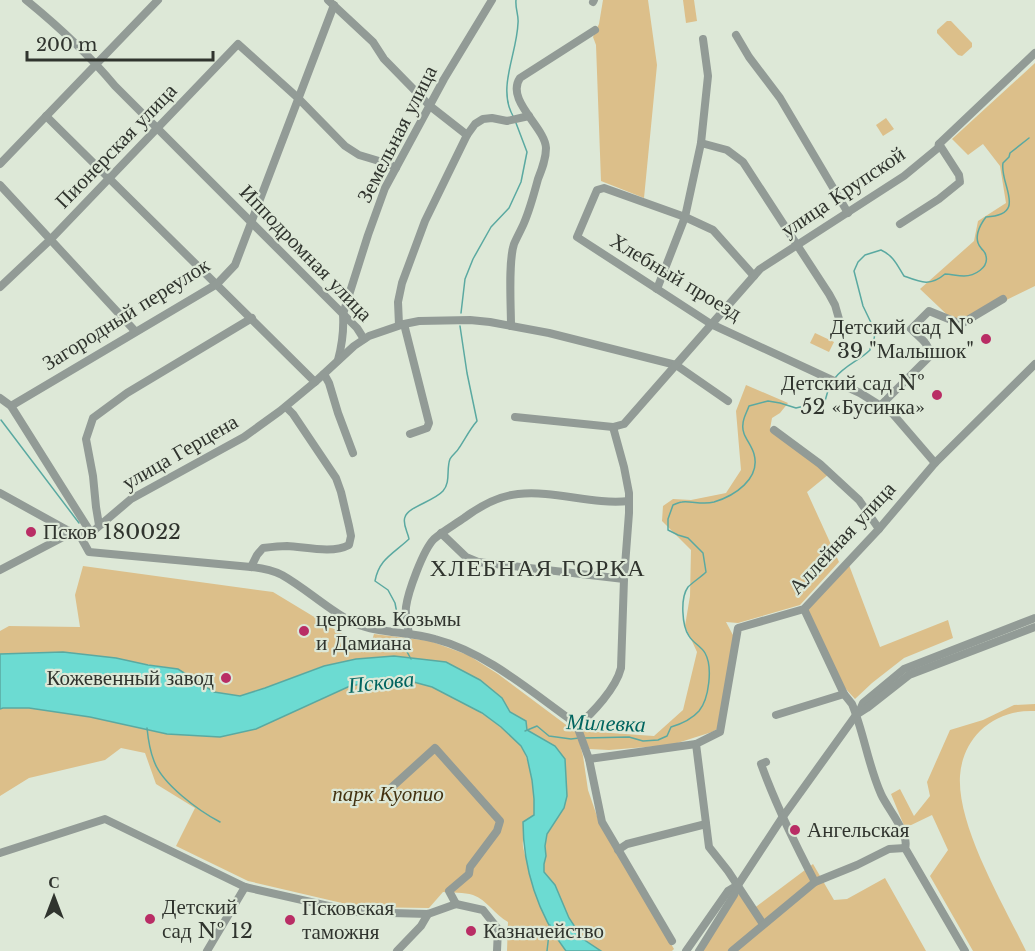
<svg xmlns="http://www.w3.org/2000/svg" width="1035" height="951" font-family="'Libre Baskerville',serif">
  <style>
    .green { fill: #dcbf8a }
    .water { fill: #6cdbd2; stroke: #5aa9a1; stroke-width: 1.5 }
    .lines { fill: none; stroke-linecap: round; stroke-linejoin: round }
    .stream { stroke: #5aa9a1; stroke-width: 1.5 }
    .minor { stroke: #929b96; stroke-width: 8 }
    .poi-dot { fill: #b92d65; stroke: #dde8d7; stroke-width: 2 }
    .labels { text-anchor: middle; dominant-baseline: central; stroke-width: 4.5; stroke-linejoin: round; paint-order: stroke }
    .street-label { font-size: 21px; fill: #30342e; stroke: #dde8d7 }
    .poi-label { font-size: 21px; fill: #30342e; stroke: #dde8d7; text-anchor: start }
    .park-label { font-size: 21px; font-style: italic; fill: #433211; stroke: #dde8d7 }
    .water-label { font-size: 22px; font-style: italic; fill: #00645f; stroke: #dde8d7 }
    .quarter-label { font-size: 24px; letter-spacing: 1.5px; fill: #30342e; stroke: #dde8d7 }
  </style>
  <rect width="100%" height="100%" fill="#dde8d7"/>
  <!-- green -->
  <g class="green">
    <path d="M603,0H648L657,65L644,198L601,181L596,45L593,37L599,24Z"/>
    <path d="M683,0H694L697,21L686,23Z"/>
    <path d="M947,21H951L972,43V47L962,56L958,55L937,33V30Z"/>
    <path d="M1035,63V286L978,314L959,326L920,289L974,241L978,221L1006,203L1000,166L983,144L968,155L952,139Z"/>
    <path d="M886,118L894,129L883,136L876,125Z"/>
    <path d="M815,333L834,342L829,352L810,343Z"/>
    <path d="M746,385L788,403L780,413L772,418L770,429L829,474L807,492L839,562L800,605L738,623L726,622L734,637L717,729L712,732L671,745L609,750L589,749L582,731L654,736L683,710L697,652L685,626L690,596L691,550L662,521L663,506L673,499L691,500L726,493L741,470L736,411Z"/>
    <path d="M849,565L880,647L948,620L953,638L904,658L872,683L855,699L845,688L807,610Z"/>
    <path d="M83,566L273,592L349,638L352,648L359,652L369,650L374,634L430,641L468,655L498,674L577,733L583,756L588,790L599,822L674,949L672,951H601L583,939L569,918L555,885L544,872V864L546,856L545,846L547,834L564,808L566,786L565,759L527,730L526,721L510,712L502,698L480,680L394,656L356,659L323,666L265,688L240,696L214,692L178,669L63,652L0,654V631L9,626L80,627L75,595Z"/>
    <path d="M386,680C401,681 417,681 431,687C455,696 509,727 522,748C530,760 537,801 534,815C532,824 524,832 523,841C522,846 525,854 526,859C534,895 544,921 566,951H507L508,922C495,915 487,900 473,895C464,892 452,893 443,892L429,908L359,907L248,881L176,846L195,808L156,784L145,753L121,748L105,760L29,778L0,796V709L3,708H29L90,717L167,734L313,703L350,686Z"/>
    <path d="M1035,704V711C1015,710 995,716 980,731C968,743 961,759 960,776C957,827 1004,905 1026,951H973L930,876L948,850L932,815L905,828L891,794L900,789L914,816L930,796L927,782L950,730L983,720L1014,705Z"/>
    <path d="M813,864L834,900L847,899L885,878L926,951H702L740,892L753,909Z"/>
  </g>
  <!-- water -->
  <path class="water" d="M63,652L116,658L148,665L178,669L214,692L240,696L265,688L324,666L356,659L394,656L446,662L480,680L502,698L510,712L526,721L527,730L555,746L565,759L567,796L564,808L547,834L545,846L546,856L544,864V872L555,885L569,918L583,939L601,951H566C538,915 523,868 523,822L534,815V799L532,780L527,757L521,746L501,727L482,713L432,687L410,681L386,680L350,686L256,729L220,737L167,734L90,717L29,708H3L0,709V654Z"/>
  <g class="lines">
    <!-- stream -->
    <g class="stream">
      <path d="M513,116C497,88 517,54 518,23C519,16 515,8 516,0"/>
      <path d="M461,313L465,279L473,259L491,227L509,208L521,182L527,152L516,123"/>
      <path d="M835,378C845,365 859,361 870,350V343L874,340L875,331L863,306L854,271L858,262L865,255L881,250C894,256 897,265 904,276C920,282 930,287 945,274C951,274 957,276 964,276C974,276 989,268 986,256C985,251 984,252 981,248C973,239 979,226 986,217C1029,215 999,184 1003,163L1009,157L1010,153L1029,138"/>
      <path d="M1,420L79,523"/>
      <path d="M399,624L395,603L388,590L375,581C379,559 393,554 409,539C408,532 402,524 405,517C408,507 434,501 443,491C451,482 446,469 450,459C452,455 457,452 459,448C465,439 470,429 477,421L467,373L460,326"/>
      <path d="M401,641L411,659"/>
      <path d="M147,728C148,738 150,751 154,761C162,784 199,811 220,822"/>
      <path d="M525,731L537,726L549,736L571,739L579,738"/>
      <path d="M584,738L629,737L643,741L658,740L667,736L671,727C681,724 692,719 699,711C709,699 713,667 705,653C701,646 693,643 689,636C682,626 680,598 688,587C693,582 701,577 706,572L703,553L688,538L678,535L668,530V519L673,505C676,504 679,502 682,502C692,501 703,505 714,502C734,496 761,479 754,454C751,443 741,435 743,424C743,418 747,412 749,406L768,401L780,403L796,408L825,401L829,387L833,382"/>
      <path d="M547,951L550,925"/>
    </g>
    <!-- minor -->
    <g class="minor">
      <path d="M26,0C58,26 89,55 115,86L357,328L364,339"/>
      <path d="M328,0L373,42L384,59L430,106L467,135"/>
      <path d="M593,2L594,0"/>
      <path d="M736,35L749,57L780,98L848,213"/>
      <path d="M46,116L315,382"/>
      <path d="M701,143L727,150L743,162L829,294L835,305L839,319"/>
      <path d="M0,164L158,0"/>
      <path d="M0,185L135,331"/>
      <path d="M900,224L939,199L960,182L959,175L939,144"/>
      <path d="M754,276L713,230L685,217L604,188L597,190L577,237L711,324L860,393L892,413L935,463"/>
      <path d="M0,287L50,240L238,44L298,98L345,146L359,155L389,164L396,168"/>
      <path d="M657,289L685,217L701,143L708,76L703,39"/>
      <path d="M404,324L429,423L427,428L410,434"/>
      <path d="M399,325L398,302L402,283L425,221L467,135L475,124L483,119L492,118L507,121L529,116"/>
      <path d="M511,326C511,305 508,262 514,244C517,237 521,230 524,223C530,209 534,194 538,179C542,169 546,159 546,148C545,127 505,100 520,78L595,30"/>
      <path d="M338,360C342,345 344,330 343,314L368,235L385,188L444,79L492,0"/>
      <path d="M324,374L329,383L338,413L353,453"/>
      <path d="M0,398L11,406L91,533"/>
      <path d="M881,405L929,357C931,344 920,338 911,329L929,311L961,324L1003,299"/>
      <path d="M11,406L217,284L235,265L334,5"/>
      <path d="M515,417L613,427"/>
      <path d="M774,430L820,464L859,500L879,529"/>
      <path d="M0,493L67,530L75,533"/>
      <path d="M99,525L96,507L93,476L86,439L93,418L127,393L252,318"/>
      <path d="M441,533L466,557L478,562L624,579"/>
      <path d="M79,534L89,552L251,567C262,568 272,570 282,575C307,589 328,610 354,623C380,634 408,631 435,639C485,652 529,690 571,720L577,726L589,759L602,822L672,941"/>
      <path d="M251,567L257,555L263,548C271,547 279,546 287,546C306,547 332,554 349,545L351,536L349,526L341,492L336,478L293,414L286,407"/>
      <path d="M0,570L69,534H79L91,533L131,499L244,437L280,411L315,382L354,346L369,336L404,324L419,321L470,320L490,322L549,333L676,365L728,401"/>
      <path d="M804,609L844,694L852,704C864,733 868,765 881,794C887,808 910,834 905,848L965,951"/>
      <path d="M409,635C408,626 405,616 406,607C408,592 423,550 434,539C443,531 454,525 464,518C480,506 498,496 518,494C555,490 592,505 629,501"/>
      <path d="M859,712L863,703L904,669L1035,618"/>
      <path d="M776,715L844,694"/>
      <path d="M577,726C593,713 616,688 621,668L624,579L629,513V493L624,467L613,427L624,424L760,269L904,176L938,148L939,144L1035,53"/>
      <path d="M589,759L696,744"/>
      <path d="M766,762L761,764C776,805 795,844 815,882"/>
      <path d="M392,787L435,748L500,821L497,831L470,867L469,874L449,891L456,904"/>
      <path d="M618,850L627,844L706,824"/>
      <path d="M0,853L105,819L245,887L355,912L428,914L456,904L483,910L498,929L497,951"/>
      <path d="M763,924L728,871L709,847L696,744L720,732L738,628L804,609L879,529L935,463L1035,364"/>
      <path d="M207,951L245,887"/>
      <path d="M397,951L421,926L428,914"/>
      <path d="M686,951L728,891L738,885"/>
      <path d="M699,951L734,895L738,885L782,818L856,715L867,708L909,675L1035,627"/>
      <path d="M732,951L815,882L857,865L889,849L905,848"/>
    </g>
  </g>
  <!-- markers -->
  <g class="poi-dot">
    <circle cx="986" cy="339" r="6"/>
    <circle cx="937" cy="395" r="6"/>
    <circle cx="31" cy="532" r="6"/>
    <circle cx="304" cy="631" r="6"/>
    <circle cx="226" cy="678" r="6"/>
    <circle cx="795" cy="830" r="6"/>
    <circle cx="150" cy="919" r="6"/>
    <circle cx="290" cy="920" r="6"/>
    <circle cx="471" cy="931" r="6"/>
  </g>
  <g class="labels">
    <!-- street labels -->
    <g class="street-label">
      <text transform="translate(397 134) rotate(-63)">Земельная улица</text>
      <text transform="translate(116 146) rotate(-46)">Пионерская улица</text>
      <text transform="translate(843 192) rotate(-34)">улица Крупской</text>
      <text transform="translate(306 253) rotate(46)">Ипподромная улица</text>
      <text transform="translate(676 277) rotate(31)">Хлебный проезд</text>
      <text transform="translate(126 314) rotate(-32)">Загородный переулок</text>
      <text transform="translate(180 452) rotate(-30)">улица Герцена</text>
      <text transform="translate(842 538) rotate(-47)">Аллейная улица</text>
    </g>
    <!-- poi labels -->
    <g class="poi-label">
      <text x="974" y="327" text-anchor="end">Детский сад №<tspan x="974" dy="24">39 "Малышок"</tspan></text>
      <text x="925" y="383" text-anchor="end">Детский сад №<tspan x="925" dy="24">52 «Бусинка»</tspan></text>
      <text x="43" y="532">Псков 180022</text>
      <text x="316" y="619">церковь Козьмы<tspan x="316" dy="24">и Дамиана</tspan></text>
      <text x="214" y="678" text-anchor="end">Кожевенный завод</text>
      <text x="807" y="830">Ангельская</text>
      <text x="162" y="907">Детский<tspan x="162" dy="24">сад № 12</tspan></text>
      <text x="302" y="908">Псковская<tspan x="302" dy="24">таможня</tspan></text>
      <text x="483" y="931">Казначейство</text>
    </g>
    <!-- park labels -->
    <g class="park-label">
      <text x="388" y="794">парк Куопио</text>
    </g>
    <!-- water labels -->
    <g class="water-label">
      <text transform="translate(381 682) rotate(-6)">Пскова</text>
      <text transform="translate(606 723) rotate(2)">Милевка</text>
    </g>
    <!-- quarter labels -->
    <g class="quarter-label">
      <text x="538" y="567">ХЛЕБНАЯ ГОРКА</text>
    </g>
  </g>
  <!-- north arrow -->
  <g transform="translate(54 897)" stroke="#dde8d7" stroke-width="4.5" paint-order="stroke">
  <path d="M0-4.5L10 22L0 15L-10 22Z" fill="#30342e"/>
  <text y="-9" font-size="16" font-weight="bold" text-anchor="middle" fill="#30342e">С</text>
  </g>
  <!-- scale -->
  <path d="M27 51v9h186v-9" fill="none" stroke="#30342e" stroke-width="3"/>
  <text x="36" y="51" font-size="18" fill="#30342e" stroke="#dde8d7" stroke-width="4.5" paint-order="stroke">200 m</text>
</svg>
